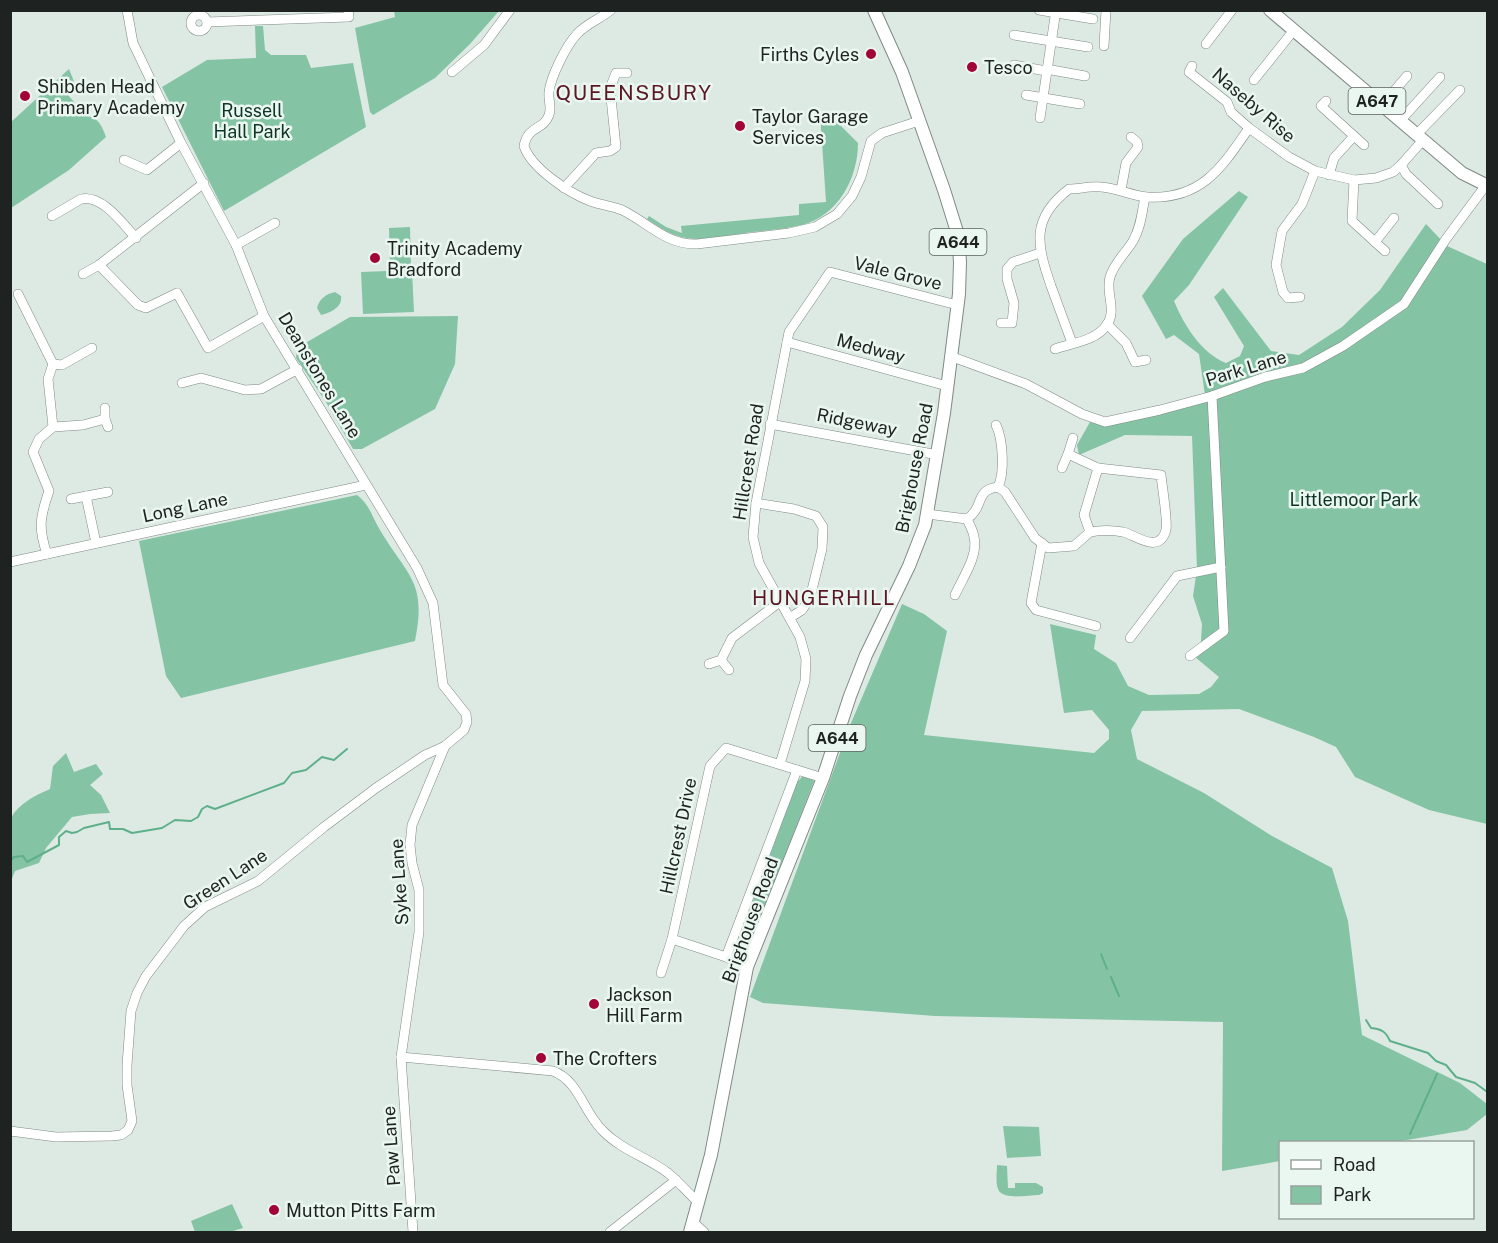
<svg xmlns="http://www.w3.org/2000/svg" width="1498" height="1243" font-family="'Public Sans',sans-serif">
  <style>
    .green { fill: #85c3a5 }
    .lines { fill: none; stroke-linecap: round; stroke-linejoin: round }
    .stream { stroke: #5eb08b; stroke-width: 2 }
    .minor-casing { stroke: #7f8a84; stroke-width: 10 }
    .major-casing { stroke: #7f8a84; stroke-width: 14 }
    .minor { stroke: #fff; stroke-width: 9 }
    .major { stroke: #fff; stroke-width: 12 }
    .poi-dot { fill: #a20339; stroke: #eaf7f0; stroke-width: 2 }
    .labels { text-anchor: middle; dominant-baseline: central; stroke-width: 5; stroke-linejoin: round; paint-order: stroke }
    .shield { fill: #eaf7f0; stroke: #5b625e; stroke-width: 1.5 }
    .shield-label { font-size: 16px; font-weight: bold; fill: #1e2220 }
    .poi-label { font-size: 18px; fill: #1e2220; stroke: #eaf7f0; text-anchor: start }
    .street-label { font-size: 18px; fill: #1e2220; stroke: #eaf7f0 }
    .park-label { font-size: 18px; fill: #0e3424; stroke: #eaf7f0 }
    .neighbourhood-label { font-size: 20px; letter-spacing: 1.5px; fill: #5c1725; stroke: #eaf7f0 }
    .quarter-label { font-size: 21px; letter-spacing: 1.5px; fill: #5c1725; stroke: #eaf7f0 }
  </style>
  <rect width="100%" height="100%" fill="#ddeae3"/>
  <!-- green -->
  <g class="green">
    <path d="M394,11H499L470,44L435,78L373,115L370,112L355,28L395,17Z"/>
    <path d="M255,26H263L265,50L271,55H306L311,68L353,63L366,127L224,211L162,87L207,60L256,58Z"/>
    <path d="M69,69L75,84L66,93L87,116C98,117 102,126 106,137L69,170L11,208V122Z"/>
    <path d="M820,113H828L858,143C858,178 838,216 802,225C786,229 769,230 752,232C728,235 698,244 675,235C665,231 656,225 647,219L649,216L666,227L682,233L681,226L799,215V204L826,202Z"/>
    <path d="M1239,191L1248,197L1189,285L1174,301C1184,325 1201,353 1226,363L1240,356L1244,346L1214,297L1223,288L1271,351L1299,355L1342,327L1380,290L1426,224L1447,246L1487,264V824L1429,810L1355,777L1336,747L1314,737L1239,709L1142,711L1131,730L1137,759L1204,793L1272,836L1332,868L1348,921L1362,1035L1460,1083L1487,1104V1114L1467,1130L1395,1142H1280V1161L1222,1171L1223,1022L935,1016L763,1003L750,997L851,723L902,604L924,614L947,631L924,735L1094,753L1109,739V730L1092,710L1064,713L1050,624L1096,635L1094,649L1116,663L1128,686L1149,695L1199,694L1211,687L1219,677L1195,657L1201,641L1202,624L1193,596L1197,569L1192,436L1125,435L1079,455L1077,445L1090,422C1110,430 1182,408 1206,402L1199,354L1174,335L1166,339L1142,296L1183,239Z"/>
    <path d="M410,227L411,268L390,269L389,228Z"/>
    <path d="M412,270L414,312L363,314L361,272Z"/>
    <path d="M335,292L341,296C343,306 331,313 321,315L317,308C319,299 326,294 335,292Z"/>
    <path d="M458,316L455,364L435,409L362,449H353L326,402L296,358L297,348L350,317Z"/>
    <path d="M357,495C370,505 372,517 380,530C408,577 427,581 415,641L181,698L166,676L139,541Z"/>
    <path d="M66,753L74,772L96,764L103,774L90,785L101,795L110,813L90,814L72,817L46,848L39,863L15,871L11,881V818C18,804 36,795 50,789L53,766Z"/>
    <path d="M803,776L811,777L814,781L744,958L742,960L737,959L735,951L743,928L797,782Z"/>
    <path d="M1003,1126L1039,1127L1041,1156L1007,1158Z"/>
    <path d="M997,1165L1007,1166L1008,1188H1015V1183H1036L1043,1187V1193L1039,1195C1028,1195 1006,1200 999,1191C995,1185 997,1172 997,1165Z"/>
    <path d="M232,1204L243,1228L230,1232H195L191,1221Z"/>
  </g>
  <g class="lines">
    <!-- stream -->
    <g class="stream">
      <path d="M10,861L14,857L23,856L27,862L59,845V837L66,831L72,833L77,832L84,828L109,822L110,829H123L132,833L162,828L175,820L191,821L198,817L202,809L207,806L215,809L284,783L292,773L306,770L322,757L334,760L347,749"/>
      <path d="M1101,954L1107,969"/>
      <path d="M1111,977L1119,996"/>
      <path d="M1366,1020L1371,1028C1382,1029 1386,1032 1390,1041L1428,1053L1436,1061L1446,1065L1456,1077L1475,1083L1486,1091"/>
      <path d="M1410,1134L1437,1074"/>
    </g>
    <defs>
      <g id="minor">
        <path d="M611,10C600,19 586,24 577,34C566,46 551,76 549,92C548,100 552,107 549,115C543,131 528,125 524,146C531,168 569,193 590,201C601,205 612,206 622,210C647,222 666,245 697,244L789,233L815,227L837,214L852,196L861,177L871,141L882,133L919,121"/>
        <path d="M1039,10L1093,19"/>
        <circle cx="199" cy="23" r="8"/>
        <path d="M207,22L349,17L348,10"/>
        <path d="M1014,35L1088,47"/>
        <path d="M1206,44L1232,10"/>
        <path d="M1104,46L1106,10"/>
        <path d="M1014,65L1046,71"/>
        <path d="M1192,66L1189,72L1227,102L1231,112L1249,128L1289,157L1315,171L1354,180L1376,178L1393,172L1401,165L1423,140"/>
        <path d="M1046,69L1085,76"/>
        <path d="M452,72L484,45L510,10"/>
        <path d="M1254,80L1294,30"/>
        <path d="M1026,95L1080,104"/>
        <path d="M1326,101L1321,106L1364,145"/>
        <path d="M1382,105L1407,76"/>
        <path d="M1040,118L1056,10"/>
        <path d="M1400,121L1440,77"/>
        <path d="M1416,135L1460,90"/>
        <path d="M124,160L147,170L181,143"/>
        <path d="M1401,165L1406,174L1438,204"/>
        <path d="M1329,175L1334,158L1354,136"/>
        <path d="M1354,180L1352,221L1385,251"/>
        <path d="M564,188L596,153L610,151L616,147L610,88L616,73H627"/>
        <path d="M1121,190L1126,163L1138,147L1137,142L1131,137"/>
        <path d="M52,216L81,199C102,194 123,224 136,238"/>
        <path d="M1375,242L1394,218"/>
        <path d="M236,245L275,223"/>
        <path d="M99,265L138,305L146,308L177,293L208,348L264,316"/>
        <path d="M83,274L99,265L204,183"/>
        <path d="M18,294L53,364L48,379L53,427L39,439L33,452L49,491C40,517 38,528 47,554"/>
        <path d="M1300,297L1288,298L1283,292L1276,265L1282,231L1302,204L1315,171"/>
        <path d="M1001,323H1012L1014,303L1007,279V269L1013,262L1040,253"/>
        <path d="M1107,324L1126,343L1135,362L1146,360"/>
        <path d="M787,342L947,386"/>
        <path d="M1072,343C1065,324 1058,305 1051,286C1037,245 1030,219 1069,189C1079,189 1091,186 1101,187C1117,188 1132,196 1147,197C1202,200 1222,167 1249,128"/>
        <path d="M1055,349C1072,343 1095,341 1106,326C1118,310 1105,294 1110,277C1114,263 1125,254 1133,241C1141,227 1142,212 1145,197"/>
        <path d="M950,356L1026,384L1082,414L1105,422L1160,410L1212,396L1265,377L1303,368L1343,346L1404,304L1446,239L1486,185"/>
        <path d="M53,364L62,365L92,348"/>
        <path d="M182,383L201,378L245,390L261,389L298,369"/>
        <path d="M105,408V419L108,427"/>
        <path d="M770,424L938,455"/>
        <path d="M996,425C1003,439 1005,473 998,487"/>
        <path d="M53,427L83,425L105,419"/>
        <path d="M1073,438L1068,454L1098,468"/>
        <path d="M1062,468L1068,454"/>
        <path d="M86,496L96,543"/>
        <path d="M71,499L108,492"/>
        <path d="M756,503L794,509L816,516L823,527L822,549L810,598L802,610L791,617"/>
        <path d="M927,514L967,519C985,507 974,490 998,487L1005,492L1035,538L1048,548L1074,546L1090,532L1084,515L1098,468L1161,475C1162,486 1168,521 1166,530C1159,555 1136,535 1123,532C1112,530 1101,530 1090,532"/>
        <path d="M1042,543L1031,603L1036,610L1096,626"/>
        <path d="M10,562L366,485"/>
        <path d="M955,595C962,579 979,555 974,537C973,530 969,524 967,519"/>
        <path d="M1130,638L1177,576L1221,567"/>
        <path d="M1190,656L1224,631L1212,396"/>
        <path d="M721,660L729,670"/>
        <path d="M709,664L721,660L732,638L781,601"/>
        <path d="M780,764L805,681L806,659L800,637L759,563L753,537L756,503L789,332L830,272L957,305"/>
        <path d="M672,939L726,957L747,967"/>
        <path d="M726,957L797,770"/>
        <path d="M661,973L672,939L710,766L726,748L823,778"/>
        <path d="M401,1057L553,1071C579,1081 583,1111 602,1130C621,1150 647,1157 668,1173C679,1182 688,1193 698,1202"/>
        <path d="M10,1131L56,1137L112,1136L121,1135L128,1130L132,1121L127,1085V1065L131,1011L137,993L146,976L184,926L205,907L258,881L324,827L376,788L425,755L445,746L464,730L467,722L466,714L443,685L433,603L417,568L264,316L236,245L181,143L133,43L127,10"/>
        <path d="M693,1222L704,1232"/>
        <path d="M413,1232L401,1057L419,932V890L412,863L410,845L412,825L445,746"/>
        <path d="M610,1232L676,1180"/>
      </g>
      <g id="major">
        <path d="M1270,10L1462,173L1488,186"/>
        <path d="M690,1232L711,1155L747,967L823,778L850,696L866,655L909,566L925,525L944,413L959,294L960,262L958,235L944,190L902,72L874,10"/>
      </g>
    </defs>
    <!-- minor casing -->
    <use href="#minor" class="minor-casing"/>
    <!-- major casing -->
    <use href="#major" class="major-casing"/>
    <!-- minor -->
    <use href="#minor" class="minor"/>
    <!-- major -->
    <use href="#major" class="major"/>
  </g>
  <!-- markers -->
  <g class="poi-dot">
    <circle cx="871" cy="54" r="6"/>
    <circle cx="972" cy="67" r="6"/>
    <circle cx="25" cy="96" r="6"/>
    <circle cx="740" cy="126" r="6"/>
    <circle cx="375" cy="258" r="6"/>
    <circle cx="594" cy="1004" r="6"/>
    <circle cx="541" cy="1058" r="6"/>
    <circle cx="274" cy="1210" r="6"/>
  </g>
  <g class="labels">
    <!-- shield labels -->
    <g class="shield">
      <rect x="1348.5" y="88" width="57" height="26" rx="4.5"/>
      <rect x="929.5" y="229" width="57" height="26" rx="4.5"/>
      <rect x="808.5" y="725" width="57" height="26" rx="4.5"/>
    </g>
    <g class="shield-label">
      <text x="1377" y="101">A647</text>
      <text x="958" y="242">A644</text>
      <text x="837" y="738">A644</text>
    </g>
    <!-- poi labels -->
    <g class="poi-label">
      <text x="859" y="54" text-anchor="end">Firths Cyles</text>
      <text x="984" y="67">Tesco</text>
      <text x="37" y="86">Shibden Head<tspan x="37" dy="21">Primary Academy</tspan></text>
      <text x="752" y="116">Taylor Garage<tspan x="752" dy="21">Services</tspan></text>
      <text x="387" y="248">Trinity Academy<tspan x="387" dy="21">Bradford</tspan></text>
      <text x="606" y="994">Jackson<tspan x="606" dy="21">Hill Farm</tspan></text>
      <text x="553" y="1058">The Crofters</text>
      <text x="286" y="1210">Mutton Pitts Farm</text>
    </g>
    <!-- street labels -->
    <g class="street-label">
      <text transform="translate(1254 105) rotate(41)">Naseby Rise</text>
      <text transform="translate(898 273) rotate(14)">Vale Grove</text>
      <text transform="translate(871 348) rotate(15)">Medway</text>
      <text transform="translate(1246 368) rotate(-17)">Park Lane</text>
      <text transform="translate(320 375) rotate(59)">Deanstones Lane</text>
      <text transform="translate(857 422) rotate(11)">Ridgeway</text>
      <text transform="translate(748 462) rotate(-81)">Hillcrest Road</text>
      <text transform="translate(914 468) rotate(-79)">Brighouse Road</text>
      <text transform="translate(185 507) rotate(-12)">Long Lane</text>
      <text transform="translate(678 836) rotate(-78)">Hillcrest Drive</text>
      <text transform="translate(225 879) rotate(-33)">Green Lane</text>
      <text transform="translate(399 882) rotate(-94)">Syke Lane</text>
      <text transform="translate(750 920) rotate(-70)">Brighouse Road</text>
      <text transform="translate(391 1146) rotate(-94)">Paw Lane</text>
    </g>
    <!-- park labels -->
    <g class="park-label">
      <text x="252" y="110">Russell<tspan x="252" dy="21">Hall Park</tspan></text>
      <text x="1354" y="499">Littlemoor Park</text>
    </g>
    <!-- neighbourhood labels -->
    <g class="neighbourhood-label">
      <text x="824" y="598">HUNGERHILL</text>
    </g>
    <!-- quarter labels -->
    <g class="quarter-label">
      <text x="634" y="92">QUEENSBURY</text>
    </g>
  </g>
  <!-- border -->
  <rect width="1498" height="1243" fill="none" stroke="#1e2220" stroke-width="24"/>
  <!-- legend -->
  <rect x="1279" y="1141" width="195" height="78" fill="#eaf7f0" stroke="#98a29d" stroke-width="1.5"/>
  <rect x="1291" y="1160" width="30" height="9" fill="#ffffff" stroke="#98a29d" stroke-width="1.5"/>
  <text x="1333" y="1171" font-size="18" fill="#1e2220">Road</text>
  <rect x="1291" y="1186" width="30" height="18" fill="#85c3a5" stroke="#98a29d" stroke-width="1.5"/>
  <text x="1333" y="1201" font-size="18" fill="#1e2220">Park</text>
</svg>
